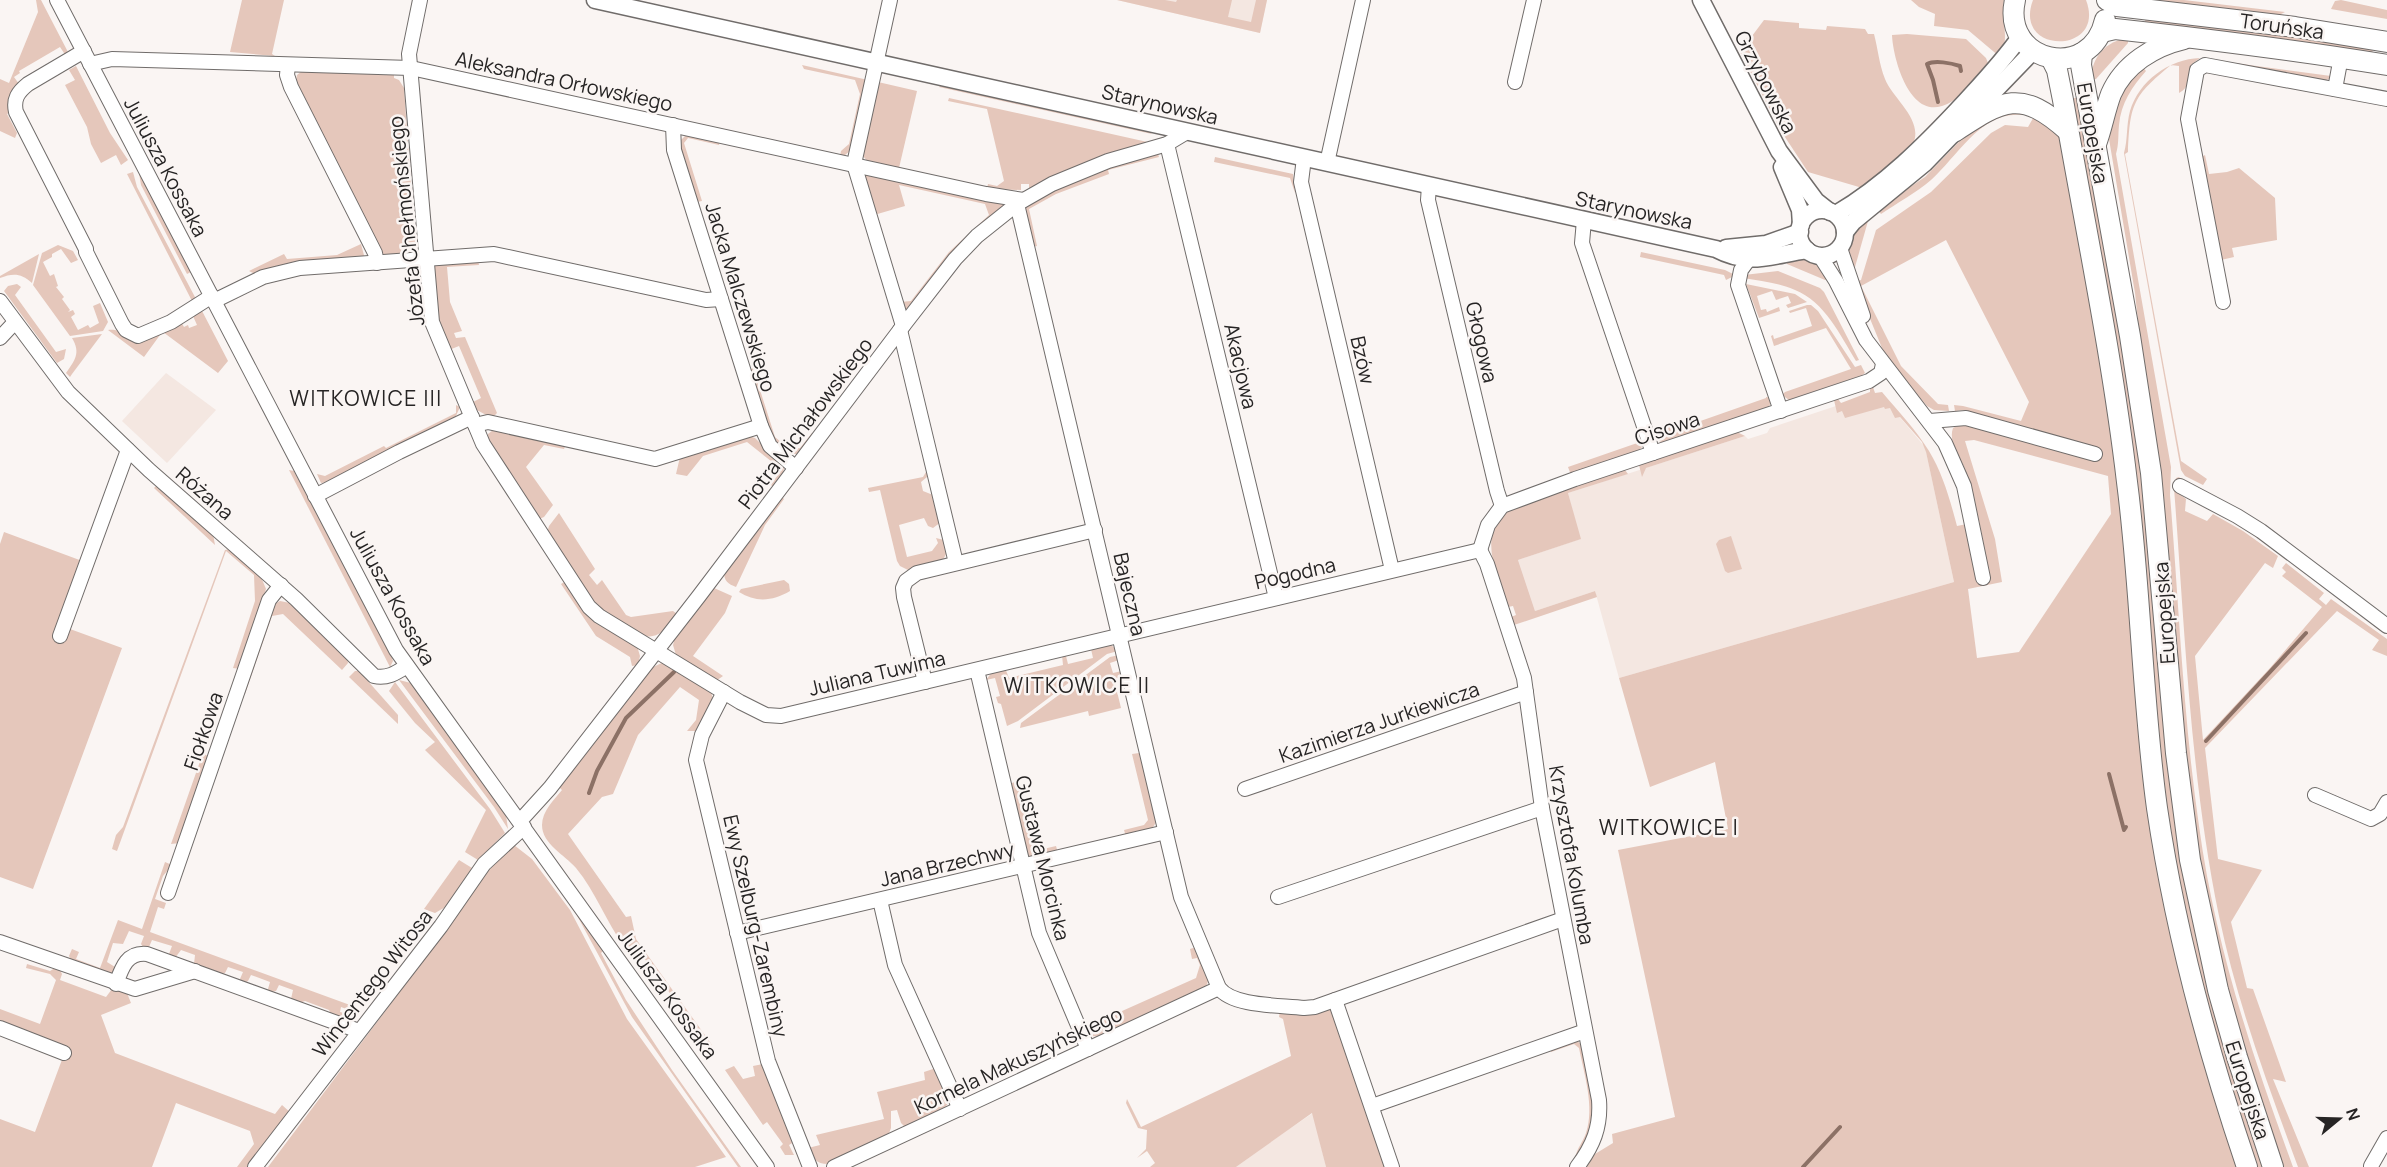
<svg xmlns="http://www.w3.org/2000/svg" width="2387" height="1167" font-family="Manrope,sans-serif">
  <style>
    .built { fill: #f4e7e1 }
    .green { fill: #e5c7bb; fill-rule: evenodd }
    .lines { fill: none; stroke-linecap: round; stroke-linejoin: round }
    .stream { stroke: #8c7166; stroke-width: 4 }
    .minor-casing { stroke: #706c6a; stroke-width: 16 }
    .tertiary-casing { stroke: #706c6a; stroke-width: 19 }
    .primary-casing { stroke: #706c6a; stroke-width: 22 }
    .minor { stroke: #fff; stroke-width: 14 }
    .tertiary { stroke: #fff; stroke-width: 16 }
    .primary { stroke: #fff; stroke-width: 20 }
    .labels { text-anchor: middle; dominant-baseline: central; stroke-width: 5; stroke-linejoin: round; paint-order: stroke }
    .street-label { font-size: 20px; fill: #262424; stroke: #faf5f3 }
    .neighbourhood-label { font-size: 21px; letter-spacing: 1.5px; fill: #262424; stroke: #faf5f3 }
  </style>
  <rect width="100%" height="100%" fill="#faf5f3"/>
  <!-- built -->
  <g class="built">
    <path d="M1117,0H1267L1260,33Z"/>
    <path d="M166,373L216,410L167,463L122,421Z"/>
    <path d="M1875,393L1881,395L1925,447L1954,582L1619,678L1595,591L1535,611L1518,560L1580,539L1568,493L1745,436L1748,439L1767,433L1770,428Z"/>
    <path d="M1313,1113L1326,1167H1236L1289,1129Z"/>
  </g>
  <!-- green -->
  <g class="green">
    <path d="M36,0H41L69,54L66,56L60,47L19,71L20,73L14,77L19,84L11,112L7,114L17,133L15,138L0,131V79L9,83L38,12Z"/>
    <path d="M242,0H284L272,54L275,56L230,52Z"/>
    <path d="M1117,0H1165L1176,2L1177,0H1232L1228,17L1251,22L1256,0H1267L1260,33Z"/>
    <path d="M1911,0H2004C2000,22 2011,37 2000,57L1968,30L1934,26L1935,14L1919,7Z"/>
    <path d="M2033,0H2086C2107,55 2012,55 2033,0Z"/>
    <path d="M2147,0H2184L2285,12L2277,16Z"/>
    <path d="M2341,0L2387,10V19L2331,9L2335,1Z"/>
    <path d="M2146,17L2373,47L2372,55L2144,25Z"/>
    <path d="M1764,20L1799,23V28L1826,30L1827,26L1865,29L1868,34H1874C1878,49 1879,64 1885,79C1893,99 1924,120 1913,144C1908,155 1873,181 1862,191L1859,187L1808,172L1781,131L1739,50L1750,33L1752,36Z"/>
    <path d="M1907,34L1966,39L1986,58L1990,68C1978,79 1957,102 1942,106C1909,117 1893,58 1892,35Z"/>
    <path d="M2128,38V43L2096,79L2091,80C2091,57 2106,41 2128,38Z"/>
    <path d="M2200,58L2192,64C2189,75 2191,87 2179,93V66L2171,65C2133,96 2130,104 2128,152L2125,154L2181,461L2207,479L2203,485L2185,476L2181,470L2124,153C2128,139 2126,126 2130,111C2139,81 2169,59 2200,58Z"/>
    <path d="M2205,59L2331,76L2329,79L2323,81Z"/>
    <path d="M2140,64L2146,71C2132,87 2121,103 2119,125C2118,135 2119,144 2116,154L2171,467L2170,495C2179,605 2183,716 2199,826C2215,944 2252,1055 2293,1167H2282L2250,1073L2220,967L2192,824L2135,293L2109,139L2116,97Z"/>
    <path d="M802,65L868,80L851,150L845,155L840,156L841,151L849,144L860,94L855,80L804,69Z"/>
    <path d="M76,66L110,133L128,160L121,165L116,155L101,163L91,144L87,127L65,85L75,80L69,70Z"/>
    <path d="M302,71L394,74V78L399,80L404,88L415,242L414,247L409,250L410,254L386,256L380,251L295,85L297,75Z"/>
    <path d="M878,82L917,91L899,168L868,162L863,156Z"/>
    <path d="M941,85L1148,131L1152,134L939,87Z"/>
    <path d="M2080,97L2142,456L2164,711L2265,1167H2256L2206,1008L2171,846L2070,99Z"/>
    <path d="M949,98L1152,143L1029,190V184H1021V190L987,189L988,184L997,186L1004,181L987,109L948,101Z"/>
    <path d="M2024,109L2022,115C1981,111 1958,156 1931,180C1916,193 1897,203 1881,214L1877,209L1925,177L1980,120Z"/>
    <path d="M2036,113L2046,119L2061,138L2117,454L2140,715L2239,1167H1583L1595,1154L1613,1143L1612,1134L1675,1117L1618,850L1728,829L1715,762L1650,787L1619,678L1954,582L1926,452L1922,442L1900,417L1895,418L1890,408L1885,409L1884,407L1845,418L1842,411L1837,413L1834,400L1838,399L1841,403L1870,392V388L1873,387L1875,393L1882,392C1898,411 1916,430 1929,451C1943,474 1950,500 1957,526L1967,524L1989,576C1983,539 1977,503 1964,467C1960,455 1948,442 1953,428L1963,423L2096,448L1963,410L1955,411L1954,405L1963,406L2021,421L2029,402L1946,240L1861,286L1901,366L1938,404L1948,405L1949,411L1934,410L1927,406L1896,370L1882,348L1855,282L1861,280L1876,230L1931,192L1991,133L2005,125L2028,127ZM1974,440L2108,476L2111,514L2019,652L1977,658L1968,589L2002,582L1995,539L1965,441Z"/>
    <path d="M686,135L720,140L719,145L688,138L684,143L702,201L697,202L679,147L680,141Z"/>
    <path d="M1158,154L1159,157L1108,170L1109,174L1056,194L1029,209L1037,246L1033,247L1025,211L1027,204C1065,184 1115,158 1158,154Z"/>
    <path d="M2205,155L2209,174L2227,172L2239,168L2275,198L2277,240L2232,248L2234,257L2221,260L2200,158Z"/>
    <path d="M1215,157L1293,174L1295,193L1290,178L1214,162Z"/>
    <path d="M133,172L137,187L196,299L192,301L127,174Z"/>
    <path d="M867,172L1007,204L907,310L900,302L911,301L949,252L989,215L985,204L899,185L905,206L874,215L863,177Z"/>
    <path d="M139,173L191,272L187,274L141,185Z"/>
    <path d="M1865,218L1868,221L1855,267L1850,268C1846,248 1853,233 1865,218Z"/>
    <path d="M361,244L365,259L255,274L249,271L284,254L287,259L337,255Z"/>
    <path d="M58,245L73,251L78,260L71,263L61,249L52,254V257L43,262L50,276L54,274L58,286L56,287L64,297L62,299L70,310L68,312L73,310L75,314L71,317L78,330L88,325L90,328L99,323L93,306L100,303L108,322L103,331L70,336L33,285L42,253Z"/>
    <path d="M1641,252L1725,270L1733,274L1732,277L1726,280L1724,275L1640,257Z"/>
    <path d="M39,254L32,283C21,273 13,273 0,278V276Z"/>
    <path d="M1802,257L1818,264L1829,278L1825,280L1787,264L1786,259Z"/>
    <path d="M478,260L479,265L447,267L450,302L462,331L454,333L456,338L465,337L497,413L494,416H488L475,409L473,402L481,398L459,346L449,350L437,321L433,268L437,263Z"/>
    <path d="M1778,271L1820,288L1824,292L1859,360L1856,361C1840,335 1825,302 1795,290C1779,283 1761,281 1743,278L1744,275Z"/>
    <path d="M17,284L21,287L15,295L56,352L66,349L64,359L57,363L4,291L8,286Z"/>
    <path d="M1746,284L1795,294L1807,302L1788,308L1786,305L1791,303L1788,296L1776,300L1772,291L1757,296L1761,310L1766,309L1767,312L1779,307L1780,311L1759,318Z"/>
    <path d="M1807,305H1811L1818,311L1855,367L1861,365L1865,373L1861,376L1789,400L1782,395L1785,392L1851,369L1826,328L1774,346L1771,336L1773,335L1774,339L1812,326L1806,308L1790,313L1789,311Z"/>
    <path d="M201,309L228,361L218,373L163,332L181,322L184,327L188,325L189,328L197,325L193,316L188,318Z"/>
    <path d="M108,330C131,328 128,349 158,334L160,335L144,357Z"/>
    <path d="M102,334L72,374L70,377L66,373C75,360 81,353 72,338Z"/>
    <path d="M753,368L775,437L789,449L800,448L812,433L814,435L797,454H787L774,442L749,370Z"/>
    <path d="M1766,397L1772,398L1769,407L1664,443L1654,439L1650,429L1654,428L1657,434L1660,433L1658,427L1669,423L1672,431L1766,398Z"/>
    <path d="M456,405L460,407L455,418L329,482L321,483L317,474L325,476L384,446L386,448L456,413Z"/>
    <path d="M493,430L566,444L564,449L544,445L526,467L553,505L544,517L539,519L488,442V434Z"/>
    <path d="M1737,432L1745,436L1646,468L1642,477L1639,465Z"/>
    <path d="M749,436L755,438L784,466L783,475L773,487L771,485L777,476L776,465L747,442L703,456L687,476L676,474L680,457Z"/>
    <path d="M1643,441L1642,447L1637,452L1571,475L1568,467Z"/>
    <path d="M289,470L294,471L391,655L393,661L390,667Z"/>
    <path d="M1625,470L1628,474L1568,493L1581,539L1518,560L1535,611L1595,591L1597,597L1514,625L1511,617L1516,615L1513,606L1508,607C1497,575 1474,529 1513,507Z"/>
    <path d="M926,472H929L927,477L921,482L923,491L933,495L941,522L933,528L928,526L924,518L899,525L907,557L932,551L938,543L936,538L944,540L947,552L943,560L908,570L900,566L897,561L880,490L869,492L868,488L923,477Z"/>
    <path d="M2179,477L2181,479L2176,491L2186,499L2185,511L2207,521L2213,514L2243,531L2278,556L2273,568L2265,563L2195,656L2203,740L2270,668L2322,607L2282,576L2286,572L2282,568L2286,563L2324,593L2319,599L2326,605L2331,599L2387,639V656L2372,650L2379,640L2337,611L2205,748L2218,859L2262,870L2231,922L2247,988L2253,989L2286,1082L2273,1079L2309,1167H2298C2268,1085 2237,1003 2219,916C2190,776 2185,631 2174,488L2176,478Z"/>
    <path d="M157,485L213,534L215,545L154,488Z"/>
    <path d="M782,497L784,499L765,525L736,587C728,584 724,581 724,572Z"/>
    <path d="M559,513L595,569L589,575L597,585L602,580L626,615L631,617L673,611L677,614C668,625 661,639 645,636L596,607L547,533L549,526Z"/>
    <path d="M4,532L93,565L70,629L122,648L33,889L0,877V544Z"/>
    <path d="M1731,536L1742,569L1728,573L1725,571L1716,544L1719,540Z"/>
    <path d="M230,549L261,577L266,589L240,669L233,668L255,601L254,575L226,551L117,851L112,849L116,835L123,827L225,550Z"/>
    <path d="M784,580L789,584L790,591C773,601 756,603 739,592L741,589Z"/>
    <path d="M566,581L637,646L640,656L638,665L632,666L630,657L596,636L561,584Z"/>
    <path d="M714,588L732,596L725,613L693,656L723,676L716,681L676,655L673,645L675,638Z"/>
    <path d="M280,601L290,603L347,658L348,663L342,670L283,614L272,616L245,694L243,693L275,604Z"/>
    <path d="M1110,644L1118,651L1107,654L1018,721L1007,726L1001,704L998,703L996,697L1000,696L995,678L986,680L992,672L1005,668L1009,678L1063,665L1062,655L1066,656L1068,664L1093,658L1091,649Z"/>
    <path d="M1119,655V660L1110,663L1113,673L1122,671V677L1114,679L1121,708L1089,716L1088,711L1020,728L1021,723L1110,657Z"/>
    <path d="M664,662L711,691L713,700L698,731H687L696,720L699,700L680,687L638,735L613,794L602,797L568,834L626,917L631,916L636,939L641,946L712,1045L709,1048L664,985L667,982L665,981L662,983L639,951L641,946L638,950L624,946C606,922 596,892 576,868C565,855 542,844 542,825C542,811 554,800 562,790L559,787L651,668Z"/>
    <path d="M355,671H359L398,715V724L349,677Z"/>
    <path d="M399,680L411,683L506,815L508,829L494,807Z"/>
    <path d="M395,682L490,809L505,833L478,860L465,852L486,810L425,750L435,742L415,723L389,691Z"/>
    <path d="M203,753L209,757L180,843L171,844Z"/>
    <path d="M1139,753L1143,755L1157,821L1151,830L1126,837L1124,830L1144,825L1148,820L1132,754Z"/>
    <path d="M1015,782L1017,791L1020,790L1034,847L1039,850L1056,846L1058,853L1032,858L1027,854L1009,784Z"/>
    <path d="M514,845L532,859L570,910L627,1019L726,1157L695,1167H268L447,929L488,871Z"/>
    <path d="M459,860L472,868L449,905L435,913L424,909Z"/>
    <path d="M165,862L172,865L163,876L155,899L166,903L164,909L158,907L150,932L350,1005L349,1010L341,1007L340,1012L344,1013L341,1019L332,1016L329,1010L305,1001L299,1003L291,999L293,990L279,985L276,991L270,992L268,989L270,982L251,975L248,981L244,983L240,979L243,972L228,967L225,973L222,974L194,964L195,955L181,950L175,958L169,954L172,946L152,940L149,947H143L141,944L144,936L129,931L123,944L113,943L107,962L115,967L112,975L71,960L69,956L72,949L79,952L76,959L100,968L118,920L142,929Z"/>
    <path d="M573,908L604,950L601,953L626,1000L672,1070L741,1167H738L632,1017Z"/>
    <path d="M1196,947L1209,979L1205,989L1102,1037L1091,1036L1084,1028L1196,978L1200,965L1197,958L1192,959L1190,949Z"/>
    <path d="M27,964L50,971L55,968L60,970L62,974L60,980L106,997L112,989L127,993L131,1003L101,1015L115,1053L275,1114L282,1105L292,1114L249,1167H237L254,1144L250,1131L176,1103L152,1167H0V1119L35,1132L66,1049L0,1023V1009L40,1024L56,980L50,974L26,968Z"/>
    <path d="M1328,1008L1333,1011L1388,1167H1326L1312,1113L1236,1167H1150L1155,1163L1147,1151L1137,1158L1146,1149L1147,1130L1138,1128L1126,1103L1127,1099L1141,1127L1291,1056L1283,1019L1279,1017L1280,1010Z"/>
    <path d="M1576,1040L1582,1045C1588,1077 1601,1112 1585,1142C1582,1148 1580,1154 1575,1158C1577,1148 1583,1142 1586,1133C1595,1107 1584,1074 1579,1048L1574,1044L1551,1052L1550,1049Z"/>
    <path d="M763,1064L794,1142L789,1145L794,1155H785L780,1147L783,1144L767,1122L763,1125L725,1070L734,1066L743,1079L755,1076L753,1066Z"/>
    <path d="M936,1068C940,1076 946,1086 949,1095C953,1113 918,1121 905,1127L901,1123L897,1110L891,1111V1128L888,1136L828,1164C816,1164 812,1158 808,1148L820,1145L816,1135L884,1119L877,1092L925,1080L924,1072Z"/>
  </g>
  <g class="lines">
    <!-- stream -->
    <g class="stream">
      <path d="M1938,102L1933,80L1927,64C1935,60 1951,63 1960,66L1961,71"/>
      <path d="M2206,741L2306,633"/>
      <path d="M2109,774L2124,830L2126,827"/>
      <path d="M589,793L597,771L626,718L674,672"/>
      <path d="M1803,1167L1840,1127"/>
    </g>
    <defs>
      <g id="minor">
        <path d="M57,0L396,650L767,1167"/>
        <path d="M420,0L409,54L432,322L483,444L589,607L599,616L740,702L766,715L781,716L1480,550"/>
        <path d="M890,0L854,164L903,326"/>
        <path d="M84,51L28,84C18,92 13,99 16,112L86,249"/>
        <path d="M90,64L112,59L411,68L986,194L1023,200"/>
        <path d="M288,65L287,75L291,87L375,253L377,263"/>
        <path d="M1515,82L1534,0"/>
        <path d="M2335,89L2341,57"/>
        <path d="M673,125L674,150L761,426L770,446L796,468"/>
        <path d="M1167,144L1276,598"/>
        <path d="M1304,158L1301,182L1392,570"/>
        <path d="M1327,163L1363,0"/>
        <path d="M1429,186L1428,200L1497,491L1502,506"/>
        <path d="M1017,204L1181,897L1219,988C1233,1007 1282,1005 1304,1008L1315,1007L1563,919"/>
        <path d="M1584,220L1582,243L1653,453"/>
        <path d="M1840,248L1863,316"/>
        <path d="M86,252L122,324L126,330L138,336L171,322L212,296"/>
        <path d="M1820,256L1836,281L1866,340L1945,443L1964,486L1983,578"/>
        <path d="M1749,259L1741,270L1738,285L1781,411"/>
        <path d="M0,301L68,392L149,470L296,599L374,676C387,679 396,673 407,666"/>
        <path d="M214,301L263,277L300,268L494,254L706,300L721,299"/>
        <path d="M2223,302L2188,119L2197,70L2205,65L2387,99"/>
        <path d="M900,330L956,563"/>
        <path d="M0,338L15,322"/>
        <path d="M1930,421L1966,418L2095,454"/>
        <path d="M475,425L488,422L497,424L655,459L761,426"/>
        <path d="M2180,486L2237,516L2261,531L2387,626"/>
        <path d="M315,496L399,452L472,417"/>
        <path d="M1480,550L1487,564L1524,678L1542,808L1599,1100C1601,1127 1593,1146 1577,1167"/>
        <path d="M1480,550L1488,525L1502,506L1575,479L1869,381L1881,373L1883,364"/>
        <path d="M60,636L128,450"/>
        <path d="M977,670L1039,933L1088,1049"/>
        <path d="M925,682L904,597L903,588L906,581L917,573L1095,530"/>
        <path d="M724,692L702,735L696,760L768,1061L810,1167"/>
        <path d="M1245,789L1526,692"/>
        <path d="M2315,795L2371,819L2380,814L2387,802"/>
        <path d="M520,821L550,788L699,596L903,326L955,259L977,236L1017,204L1052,184L1108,161L1167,144L1187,132"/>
        <path d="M168,893L269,600L281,585"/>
        <path d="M1278,897L1542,808"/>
        <path d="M880,900L895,965L960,1109"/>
        <path d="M737,933L1166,832"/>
        <path d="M0,942L135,989L195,971"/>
        <path d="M116,984C122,967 127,952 147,954L359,1031"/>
        <path d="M1335,1000L1392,1167"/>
        <path d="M0,1028L64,1053"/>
        <path d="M1372,1106L1585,1031"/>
        <path d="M2371,1166L2387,1138"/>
        <path d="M255,1167L441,926L484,864L524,827"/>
        <path d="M834,1167L1219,988"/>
      </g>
      <g id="tertiary">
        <path d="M595,0L1716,249C1750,267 1772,255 1807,250"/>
        <path d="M1701,0L1779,151L1816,201L1830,212"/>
        <path d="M1782,167L1800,210L1801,225"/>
        <circle cx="1822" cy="233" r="23"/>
        <path d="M1836,214C1885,185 1925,145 1964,103C1984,81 2003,61 2020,37"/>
        <path d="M1845,232L1853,222L1925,163L2033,51"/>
        <path d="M1726,248L1766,244L1800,232"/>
      </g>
      <g id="primary">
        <path d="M2015,0C2001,63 2091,83 2105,20"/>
        <path d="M2107,0L2117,6L2295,27L2387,42"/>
        <path d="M2102,32L2115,29C2206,39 2296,50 2387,65"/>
        <path d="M2082,53L2081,65L2130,336L2151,473L2176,753L2190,860L2218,990L2237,1057L2273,1167"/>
        <path d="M2051,58L2057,70L2063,100C2085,227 2112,354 2127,482C2141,590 2142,700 2157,808C2175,931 2207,1049 2247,1167"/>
        <path d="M1954,132C2003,100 2020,88 2068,131"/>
        <path d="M2096,144C2102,128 2105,110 2111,94C2124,64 2154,46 2184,39"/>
      </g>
    </defs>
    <!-- minor casing -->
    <use href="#minor" class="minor-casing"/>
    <!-- tertiary casing -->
    <use href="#tertiary" class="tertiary-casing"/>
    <!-- primary casing -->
    <use href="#primary" class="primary-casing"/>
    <!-- minor -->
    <use href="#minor" class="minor"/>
    <!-- tertiary -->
    <use href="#tertiary" class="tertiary"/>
    <!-- primary -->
    <use href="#primary" class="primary"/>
  </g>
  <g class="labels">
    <!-- street labels -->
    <g class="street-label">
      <text transform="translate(2282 26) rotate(8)">Toruńska</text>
      <text transform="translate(564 81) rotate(12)">Aleksandra Orłowskiego</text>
      <text transform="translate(1766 82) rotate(63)">Grzybowska</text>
      <text transform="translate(1160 104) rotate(13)">Starynowska</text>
      <text transform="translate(2093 133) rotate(80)">Europejska</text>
      <text transform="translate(166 167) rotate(62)">Juliusza Kossaka</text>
      <text transform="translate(1634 210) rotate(12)">Starynowska</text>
      <text transform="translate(406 221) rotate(-96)">Józefa Chełmońskiego</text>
      <text transform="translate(741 297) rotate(73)">Jacka Malczewskiego</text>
      <text transform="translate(1482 342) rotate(77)">Głogowa</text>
      <text transform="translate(1363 360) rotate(77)">Bzów</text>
      <text transform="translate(1241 366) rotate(77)">Akacjowa</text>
      <text transform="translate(805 423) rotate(-53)">Piotra Michałowskiego</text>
      <text transform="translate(1667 428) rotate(-18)">Cisowa</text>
      <text transform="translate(205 493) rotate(41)">Różana</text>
      <text transform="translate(1295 573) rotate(-13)">Pogodna</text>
      <text transform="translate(1130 594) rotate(77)">Bajeczna</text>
      <text transform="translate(393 596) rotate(61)">Juliusza Kossaka</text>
      <text transform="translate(2164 613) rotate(-94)">Europejska</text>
      <text transform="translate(877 673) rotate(-13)">Juliana Tuwima</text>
      <text transform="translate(1379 722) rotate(-19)">Kazimierza Jurkiewicza</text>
      <text transform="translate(203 731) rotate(-71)">Fiołkowa</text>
      <text transform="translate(1572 855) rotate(80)">Krzysztofa Kolumba</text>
      <text transform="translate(1043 858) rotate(76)">Gustawa Morcinka</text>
      <text transform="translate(947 864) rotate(-13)">Jana Brzechwy</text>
      <text transform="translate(756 926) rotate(77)">Ewy Szelburg-Zarembiny</text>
      <text transform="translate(372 983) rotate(-52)">Wincentego Witosa</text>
      <text transform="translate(668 994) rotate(54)">Juliusza Kossaka</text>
      <text transform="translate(1018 1060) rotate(-25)">Kornela Makuszyńskiego</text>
      <text transform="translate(2248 1090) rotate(72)">Europejska</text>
    </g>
    <!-- neighbourhood labels -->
    <g class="neighbourhood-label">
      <text x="366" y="398">WITKOWICE III</text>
      <text x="1077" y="685">WITKOWICE II</text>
      <text x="1669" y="827">WITKOWICE I</text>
    </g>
  </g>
  <!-- north arrow -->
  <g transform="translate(2339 1119) rotate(71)" stroke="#faf5f3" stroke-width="4.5" paint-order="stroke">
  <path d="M0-4.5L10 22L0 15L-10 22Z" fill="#262424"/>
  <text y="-9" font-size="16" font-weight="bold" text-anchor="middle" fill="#262424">N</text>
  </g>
</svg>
